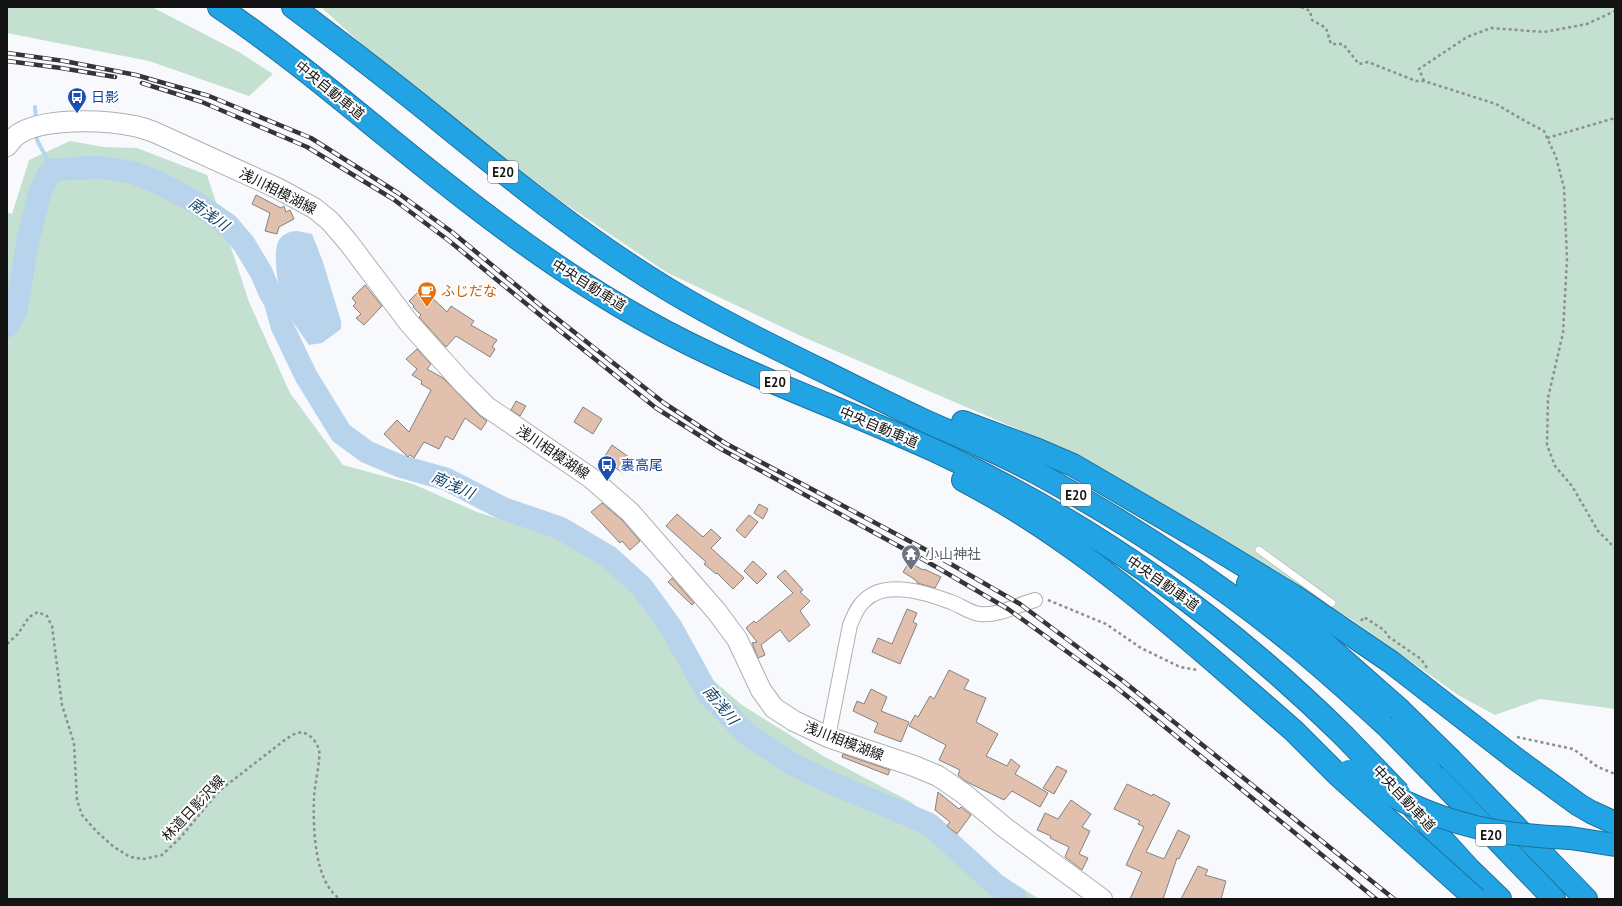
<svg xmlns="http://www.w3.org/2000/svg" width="1622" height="906" font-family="'PT Sans','Noto Sans JP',sans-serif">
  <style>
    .green { fill: #c3e0d1 }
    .water { fill: #b8d4ec }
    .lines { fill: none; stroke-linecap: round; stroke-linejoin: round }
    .stream { stroke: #b8d4ec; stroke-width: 4 }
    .river { stroke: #b8d4ec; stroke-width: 23 }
    .building { fill: #e1c0ae; stroke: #848280 }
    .lane-casing { stroke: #aeb0b2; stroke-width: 8 }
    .street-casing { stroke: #aeb0b2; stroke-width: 16 }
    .secondary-casing { stroke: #aeb0b2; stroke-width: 22 }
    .highway-casing { stroke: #1d719c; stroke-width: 24 }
    .path { stroke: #8e8e90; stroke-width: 2.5; stroke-dasharray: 3 3; stroke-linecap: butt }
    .lane { stroke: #fff; stroke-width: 7 }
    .street { stroke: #fff; stroke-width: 14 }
    .secondary { stroke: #fff; stroke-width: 20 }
    .highway { stroke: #22a3e4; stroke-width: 22 }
    .rail-casing { stroke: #353537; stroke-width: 4.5 }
    .rail { stroke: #fff; stroke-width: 3; stroke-dasharray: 9; stroke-linecap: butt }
    .highway-bridge-casing { stroke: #1d719c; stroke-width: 24; stroke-linecap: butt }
    .highway-bridge { stroke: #22a3e4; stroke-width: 22 }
    .labels { text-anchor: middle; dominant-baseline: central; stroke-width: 4; stroke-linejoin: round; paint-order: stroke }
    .shield { fill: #fff; stroke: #5a5a5b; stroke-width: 1 }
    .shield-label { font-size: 13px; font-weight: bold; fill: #141415 }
    .street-label { font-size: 14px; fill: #141415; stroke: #fff }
    .transit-label { font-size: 14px; fill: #164399; stroke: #fff; text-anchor: start }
    .food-label { font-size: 14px; fill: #c56008; stroke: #fff; text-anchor: start }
    .worship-label { font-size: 14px; fill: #5b616d; stroke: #fff; text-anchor: start }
    .water-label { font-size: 15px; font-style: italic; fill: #154464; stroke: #fff }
  </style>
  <rect width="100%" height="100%" fill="#f8f9fc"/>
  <!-- green -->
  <g class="green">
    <path d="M7,7H152L239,52L273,74L249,96L149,61L7,33Z"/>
    <path d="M321,7H1615V709L1540,699L1495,715L1458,695L1351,619L1230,553L1094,466L1015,428L801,336L666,272L555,197L380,61Z"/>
    <path d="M70,141L104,147L137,148L207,175L249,302L290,393L343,465L413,484L477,512L552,536L627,579L672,645L742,705L825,757L911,802L992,869L1039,899H7V212L12,214L29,160Z"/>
  </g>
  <!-- water -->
  <path class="water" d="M297,231L312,234L323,262L341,321V329L322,343L309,345C299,330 287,316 282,299C278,287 272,252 279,240C283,234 290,231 297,231Z"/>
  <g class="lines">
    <!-- stream -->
    <g class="stream">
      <path d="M35,107L36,121"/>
      <path d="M37,131V140L53,170"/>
    </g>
    <!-- river -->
    <path class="river" d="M7,326L16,311L28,241L40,192L48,175L53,170L99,167L131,172L155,181L195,202L228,225L244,244L261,272L270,293L275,301L282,326L306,376L341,433L367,452L400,466L446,479L502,508L560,528L609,557L642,587L671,627L708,694L747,734L792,764L829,782L929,824L996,885L1016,899"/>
  </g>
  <!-- building -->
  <g class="building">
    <path d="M256,195L281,208L284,206L286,212L290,210L294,219L279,227L277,234L265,231L270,213L252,204Z"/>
    <path d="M365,285L382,306L364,325L356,318L361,314L353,306L356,303L352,298Z"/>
    <path d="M422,288L447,312L451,306L474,321L471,325L497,340L492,347L495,349L490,357L456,336L446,347L419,317L421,315L413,307L414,306L409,301Z"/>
    <path d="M417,349L431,364L427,369L443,378L479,415L487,421L481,430L465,418L453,440L446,436L439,449L424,442L414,458L410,455L408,457L384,434L397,420L409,432L431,390L421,384L422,381L412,375L417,369L406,359Z"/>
    <path d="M516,401L526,406L520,416L511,410Z"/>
    <path d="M583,407L602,419L593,434L574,422Z"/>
    <path d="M612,445L633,460L623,473L603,459Z"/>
    <path d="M602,503L622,520L640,541L630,550L622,541L620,543L591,512Z"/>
    <path d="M759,504L768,509L763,519L754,513Z"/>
    <path d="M677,514L703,537L711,529L721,538L711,548L744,578L733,589L717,573L716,574L704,564L706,562L666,526Z"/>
    <path d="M749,515L758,522L745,538L736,530Z"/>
    <path d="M753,561L767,574L757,584L744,571Z"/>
    <path d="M909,562L923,570L924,569L941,577L935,588L917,583V581L903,572Z"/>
    <path d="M785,570L803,590L800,592L810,601L800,611L810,625L789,642L780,630L761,645L765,655L758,658L752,643L757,642L746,628L754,621L756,623L793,593L777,577Z"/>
    <path d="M672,578L694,603L692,605L668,582Z"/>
    <path d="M907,609L917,613L913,622L917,624L900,664L872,652L878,638L892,644Z"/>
    <path d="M949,670L969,680L964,689L986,698L976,722L998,734L986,756L1007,766L1011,759L1020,766L1015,774L1048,793L1040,807L1012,791L1004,800L965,781L958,775L960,770L939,760L946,745L909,726L915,715L918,717L930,696L934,699Z"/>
    <path d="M871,689L887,697L881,711L909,722L901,742L874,732L878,723L853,711L857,701L864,704Z"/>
    <path d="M843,754L890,770L888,775L842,757Z"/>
    <path d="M1057,766L1067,771L1054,794L1043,788Z"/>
    <path d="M1127,784L1152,796L1153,794L1170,803L1146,852L1164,859L1178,830L1190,836L1179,859L1177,858L1163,899H1130L1142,872L1126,865L1144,827L1138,824L1140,821L1114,809Z"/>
    <path d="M938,792L959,809L961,807L971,815L957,834L947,826L950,822L935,810Z"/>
    <path d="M1071,800L1091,814L1082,827L1090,831L1079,854L1088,858L1082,870L1065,857L1069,847L1050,838L1051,836L1037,830L1045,813L1058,819Z"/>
    <path d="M1198,866L1208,870L1205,875L1226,881L1221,899H1181Z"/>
  </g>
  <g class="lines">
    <defs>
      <path id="lane" d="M1259,550L1332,603"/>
      <path id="street" d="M828,737L850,625C854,616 857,607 864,601C885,579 927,593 951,602C960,605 970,613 980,614C999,616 1017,605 1035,600"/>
      <path id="secondary" d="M7,146C10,142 13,138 17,135C42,117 104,120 134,126C141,127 148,130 154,132L277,188L314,208L330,221L348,242L409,323L462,382L487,407L591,478L630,512L717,612L737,639L761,690L774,708L794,721L828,737L914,766L938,776L963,793L1004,827L1102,899"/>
      <g id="highway">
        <path d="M219,7C277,46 331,91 385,135C467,202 551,268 644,320C738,373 842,408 940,453C1093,524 1223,617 1343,735"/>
        <path d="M293,7C341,43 388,79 435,117C510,178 586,240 669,290C722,322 778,349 833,376C863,391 893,406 923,420C961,437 1000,453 1037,473C1128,523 1221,584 1301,650C1332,676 1361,702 1390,729"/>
        <path d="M963,422L1038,450L1073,465L1210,545L1294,596L1391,662L1516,759L1579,805L1591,812L1615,823"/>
        <path d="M963,480C1055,528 1137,595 1216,663"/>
        <path d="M1248,583L1315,635L1399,709"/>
        <path d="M1451,760L1586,899"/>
        <path d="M1430,770L1554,899"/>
        <path d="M1411,805L1470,870L1500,899"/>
        <path d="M1570,838L1615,845"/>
      </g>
    </defs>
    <!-- lane casing -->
    <use href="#lane" class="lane-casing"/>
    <!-- street casing -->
    <use href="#street" class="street-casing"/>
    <!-- secondary casing -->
    <use href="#secondary" class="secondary-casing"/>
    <!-- highway casing -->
    <use href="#highway" class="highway-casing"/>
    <!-- path -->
    <g class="path">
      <path d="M1301,7L1310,11L1312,20L1326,28L1331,44H1343L1359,64L1368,62L1416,81H1424L1496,104L1525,121L1544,131L1556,157L1564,188L1567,259L1563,333L1548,398L1547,445L1555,466L1572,486L1598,531L1615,548"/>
      <path d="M1424,81L1419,69L1467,37L1491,28L1544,32L1587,24L1615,11"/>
      <path d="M1547,138L1615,118"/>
      <path d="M1048,600L1106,624L1141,648L1180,667L1198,670"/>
      <path d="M1361,621L1364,617L1384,630L1389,637L1421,659L1427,668"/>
      <path d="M7,644L18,634L29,617L38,612L47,616L52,626L62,705L74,743L77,800L82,815L96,831L114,847L130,857L144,859L162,855L180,838L219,791L286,739C290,737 293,734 297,733C307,730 317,741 319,750C321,759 314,787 314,799C313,827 314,882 340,899"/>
      <path d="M1517,737L1573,749L1598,767L1615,774"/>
    </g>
    <!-- lane -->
    <use href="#lane" class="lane"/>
    <!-- street -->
    <use href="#street" class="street"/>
    <!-- secondary -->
    <use href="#secondary" class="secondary"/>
    <!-- highway -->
    <use href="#highway" class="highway"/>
    <defs>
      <g id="rail">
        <path d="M7,53L64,61L136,75L209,96L311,138L398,193L452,232L545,309L664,403L725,443L930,552L1020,604L1123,681L1394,899"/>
        <path d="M7,61L61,68L115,77"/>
        <path d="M142,83L202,102L307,147L393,199L448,240L540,315L656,408L721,449L926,561L1008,609L1117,688L1376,899"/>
      </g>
    </defs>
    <!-- rail casing -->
    <use href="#rail" class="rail-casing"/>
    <!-- rail -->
    <use href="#rail" class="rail"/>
    <defs>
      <g id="highway-bridge">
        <path d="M1216,663L1293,730L1337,774L1476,899"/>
        <path d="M1399,709L1451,760"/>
        <path d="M1390,729L1430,770"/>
        <path d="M1343,735L1399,793"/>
        <path d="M1349,771C1393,799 1442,822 1495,831C1520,835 1545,837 1570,838"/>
      </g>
    </defs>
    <!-- highway-bridge casing -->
    <use href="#highway-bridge" class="highway-bridge-casing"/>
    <!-- highway-bridge -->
    <use href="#highway-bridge" class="highway-bridge"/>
  </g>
  <!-- icons -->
  <defs>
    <symbol id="bus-pin" viewBox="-11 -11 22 30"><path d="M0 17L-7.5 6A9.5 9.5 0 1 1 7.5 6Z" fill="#1a4fb4" stroke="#fff"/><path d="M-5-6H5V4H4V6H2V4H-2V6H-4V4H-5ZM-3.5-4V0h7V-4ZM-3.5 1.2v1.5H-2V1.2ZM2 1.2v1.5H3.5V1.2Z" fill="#fff"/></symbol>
    <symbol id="cafe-pin" viewBox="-11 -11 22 30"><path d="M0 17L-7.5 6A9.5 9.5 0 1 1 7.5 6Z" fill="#e8710a" stroke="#fff"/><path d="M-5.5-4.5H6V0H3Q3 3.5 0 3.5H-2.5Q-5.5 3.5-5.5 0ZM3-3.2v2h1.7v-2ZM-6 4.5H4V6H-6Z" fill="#fff"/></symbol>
    <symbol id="temple-pin" viewBox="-11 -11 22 30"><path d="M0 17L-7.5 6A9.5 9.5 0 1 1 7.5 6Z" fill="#6b7280" stroke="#fff"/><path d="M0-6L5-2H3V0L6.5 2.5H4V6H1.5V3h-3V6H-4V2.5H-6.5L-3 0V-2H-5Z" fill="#fff"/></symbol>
  </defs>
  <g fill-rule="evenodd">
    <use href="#bus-pin" x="66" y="86" width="22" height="30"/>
    <use href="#cafe-pin" x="416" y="280" width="22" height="30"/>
    <use href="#bus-pin" x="596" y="454" width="22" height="30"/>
    <use href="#temple-pin" x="900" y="543" width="22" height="30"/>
  </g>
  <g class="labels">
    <!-- shield labels -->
    <g class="shield">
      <rect x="488" y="161" width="30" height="22" rx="3"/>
      <rect x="760" y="371" width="30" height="22" rx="3"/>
      <rect x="1061" y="484" width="30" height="22" rx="3"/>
      <rect x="1476" y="824" width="30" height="22" rx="3"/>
    </g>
    <g class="shield-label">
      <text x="503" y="172">E20</text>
      <text x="775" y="382">E20</text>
      <text x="1076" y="495">E20</text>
      <text x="1491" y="835">E20</text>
    </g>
    <!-- street labels -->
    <g class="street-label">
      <text transform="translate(330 90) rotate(39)">中央自動車道</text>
      <text transform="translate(278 191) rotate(27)">浅川相模湖線</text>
      <text transform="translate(589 285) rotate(32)">中央自動車道</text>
      <text transform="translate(879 427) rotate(23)">中央自動車道</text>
      <text transform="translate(553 452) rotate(34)">浅川相模湖線</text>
      <text transform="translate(1163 583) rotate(35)">中央自動車道</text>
      <text transform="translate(844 741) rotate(21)">浅川相模湖線</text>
      <text transform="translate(1404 798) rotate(47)">中央自動車道</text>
      <text transform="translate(193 808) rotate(-47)">林道日影沢線</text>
    </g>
    <!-- transit labels -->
    <g class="transit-label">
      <text x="91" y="97">日影</text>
      <text x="621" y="465">裏高尾</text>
    </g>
    <!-- food labels -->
    <g class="food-label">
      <text x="441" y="291">ふじだな</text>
    </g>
    <!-- worship labels -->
    <g class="worship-label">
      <text x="925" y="554">小山神社</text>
    </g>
    <!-- water labels -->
    <g class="water-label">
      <text transform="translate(209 214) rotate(35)">南浅川</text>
      <text transform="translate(453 485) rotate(24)">南浅川</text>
      <text transform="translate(721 705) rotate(50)">南浅川</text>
    </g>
  </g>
  <!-- border -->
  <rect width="1622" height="906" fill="none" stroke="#141415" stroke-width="16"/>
</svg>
